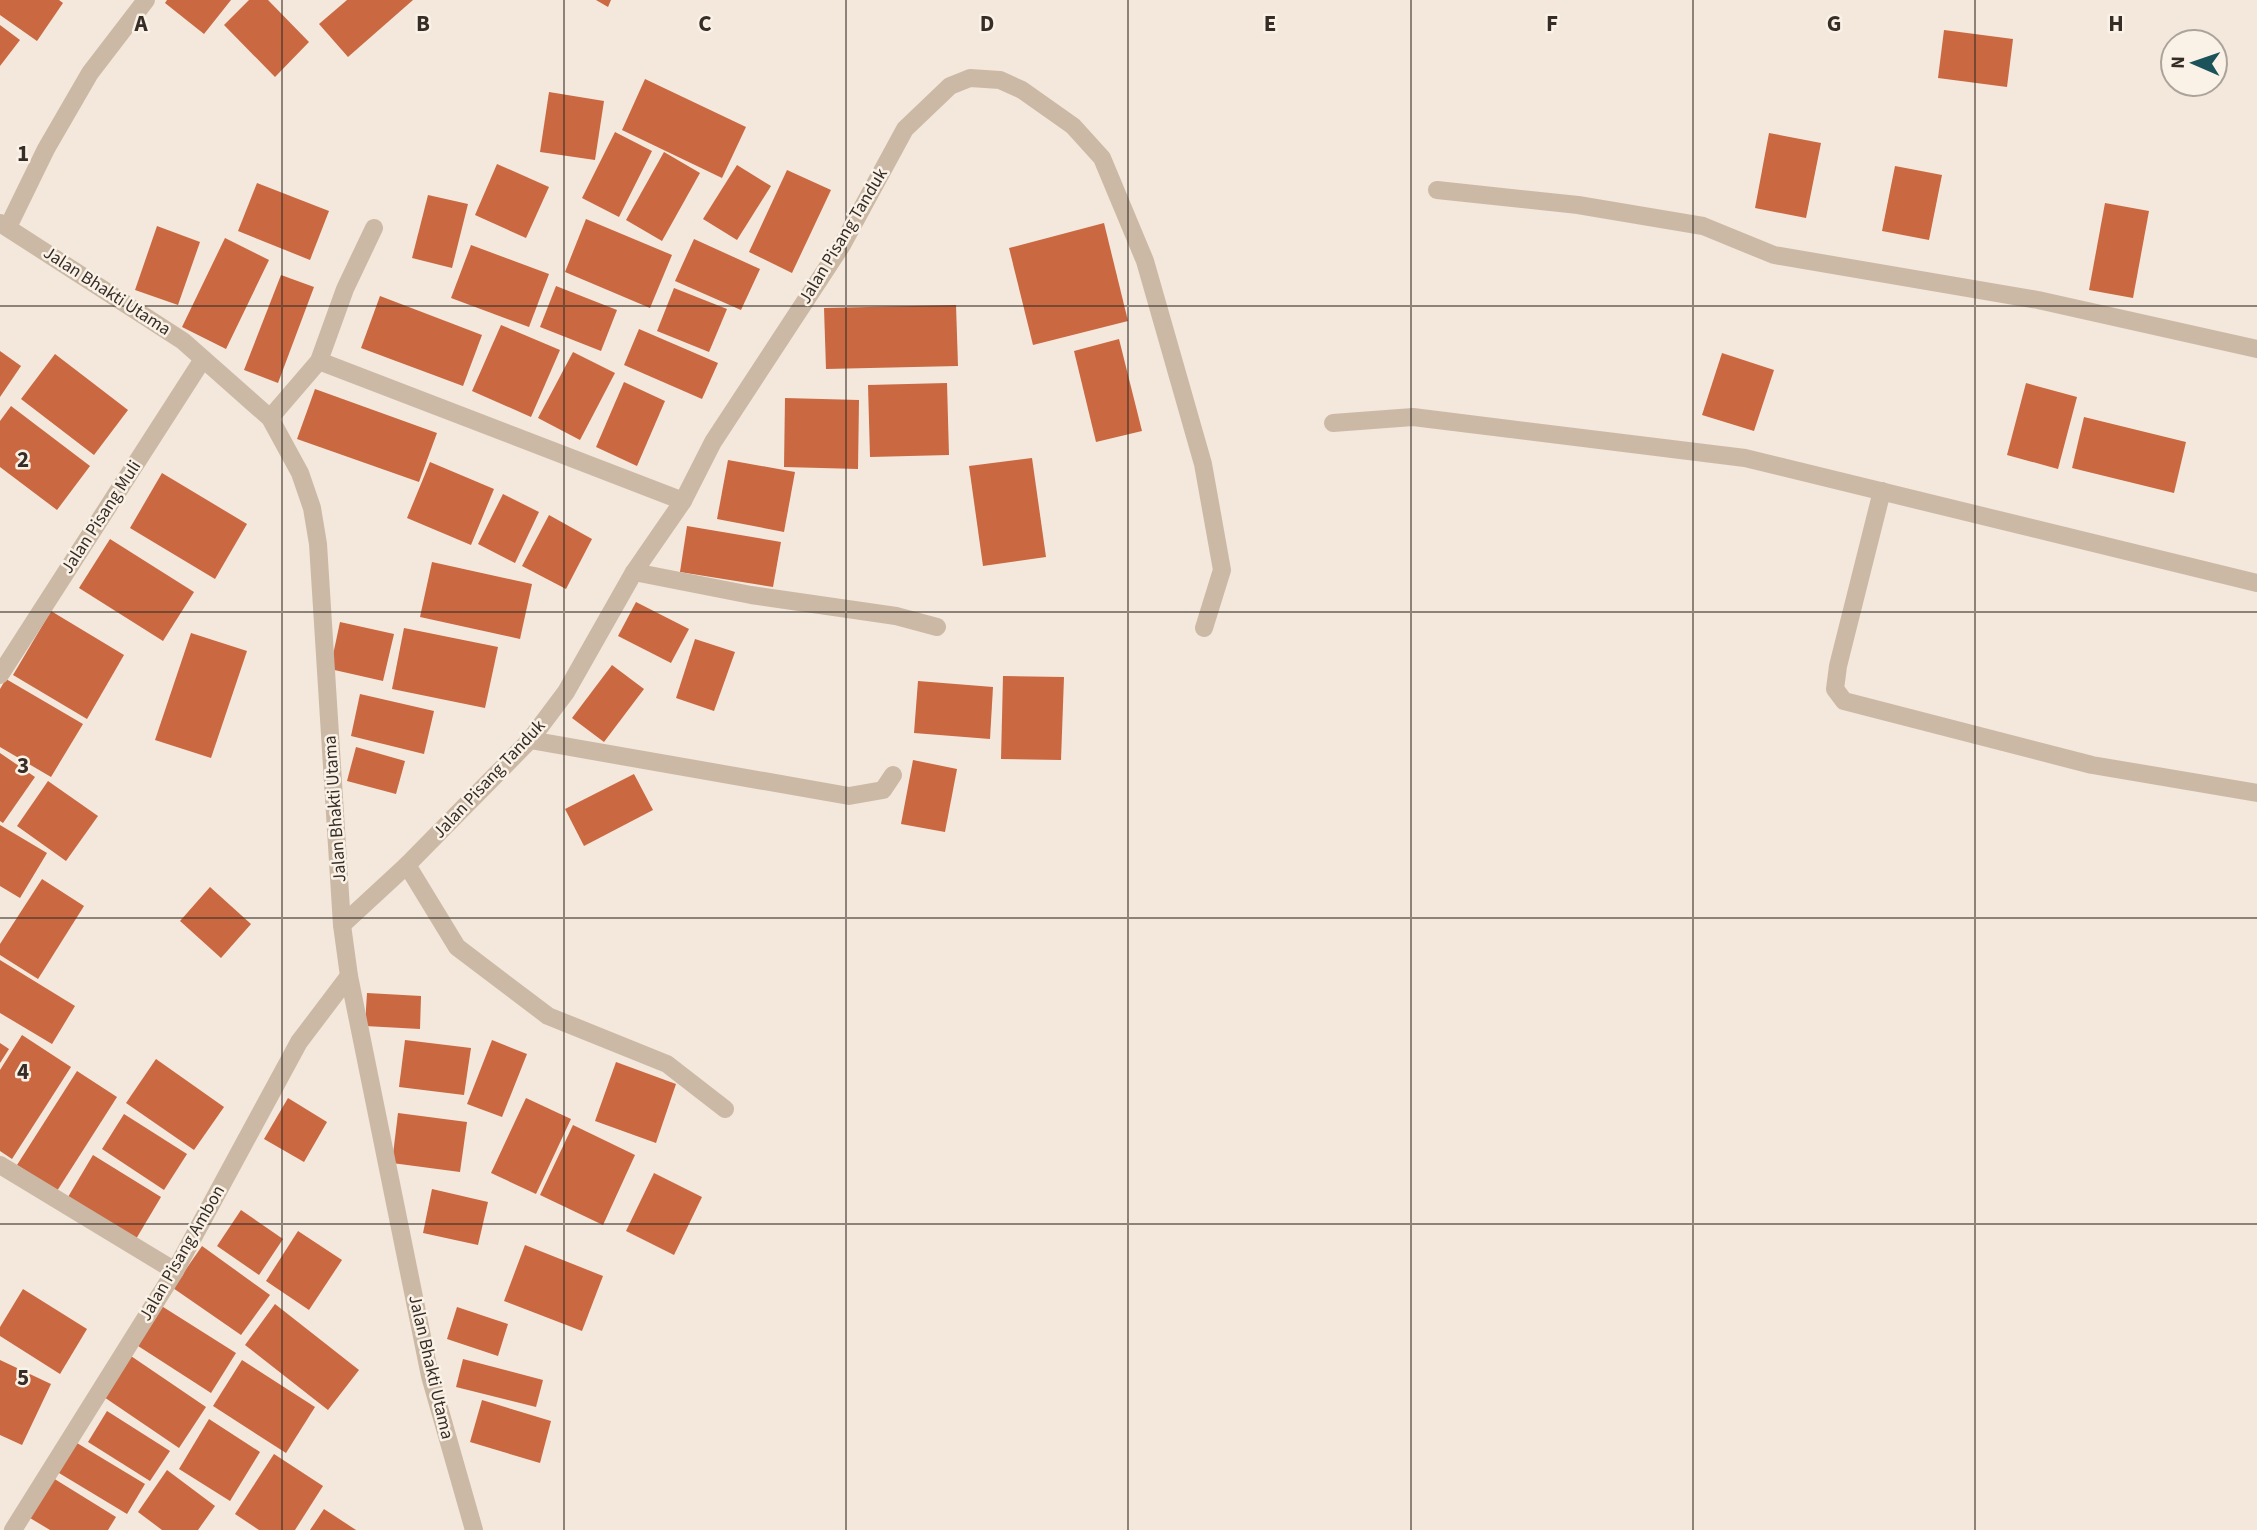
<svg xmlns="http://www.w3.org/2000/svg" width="2257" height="1530" font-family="'Source Sans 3',sans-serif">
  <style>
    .building { fill: #ca6842 }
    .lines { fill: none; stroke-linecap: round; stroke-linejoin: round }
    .street { stroke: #cbb9a6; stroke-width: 18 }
    .grid { fill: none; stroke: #372d27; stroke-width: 2; stroke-opacity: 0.55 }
    .labels { text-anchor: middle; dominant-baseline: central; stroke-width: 5; stroke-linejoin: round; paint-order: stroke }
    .street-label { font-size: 18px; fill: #372d27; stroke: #faf2e7 }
    .grid-label { font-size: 23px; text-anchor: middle; font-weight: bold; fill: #372d27; stroke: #faf2e7; stroke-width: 5; stroke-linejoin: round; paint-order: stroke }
  </style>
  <rect width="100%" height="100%" fill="#f3e8db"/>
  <!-- building -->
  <g class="building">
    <path d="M0,0H59L63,3L37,41L0,15Z"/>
    <path d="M167,0H231L204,34L165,3Z"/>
    <path d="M249,0H268L309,42L275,77L224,25Z"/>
    <path d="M347,0H413L348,57L319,24Z"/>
    <path d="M596,0H611L608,7Z"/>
    <path d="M0,25L20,40L0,66Z"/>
    <path d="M1944,30L2013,39L2007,87L1938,78Z"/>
    <path d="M645,79L746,127L722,178L622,130Z"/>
    <path d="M549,92L604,101L595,160L540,152Z"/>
    <path d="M615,132L652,151L619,217L582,198Z"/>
    <path d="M1769,133L1821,143L1806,218L1755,208Z"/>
    <path d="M664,152L700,173L662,241L626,220Z"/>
    <path d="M497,164L549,187L526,238L475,215Z"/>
    <path d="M737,165L771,186L737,240L703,219Z"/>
    <path d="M1895,166L1942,175L1929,240L1882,231Z"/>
    <path d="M787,170L831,190L792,273L749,252Z"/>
    <path d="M257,183L329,211L310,260L238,231Z"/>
    <path d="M428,195L468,204L452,268L412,258Z"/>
    <path d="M2105,203L2149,211L2133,298L2089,290Z"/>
    <path d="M586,219L672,255L650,308L565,272Z"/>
    <path d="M1104,223L1128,321L1033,345L1009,248Z"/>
    <path d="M157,226L200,242L178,305L135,290Z"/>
    <path d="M225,238L269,260L226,349L182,327Z"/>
    <path d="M694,239L760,269L741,310L675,281Z"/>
    <path d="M471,245L549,274L529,327L451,298Z"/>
    <path d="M281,275L314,287L278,383L244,370Z"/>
    <path d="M556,286L617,310L601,351L540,327Z"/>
    <path d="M674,288L727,309L709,352L657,331Z"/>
    <path d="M380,296L482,335L463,386L361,348Z"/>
    <path d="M956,305L958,366L826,369L824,308Z"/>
    <path d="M501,325L560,350L531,417L472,391Z"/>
    <path d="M639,329L718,363L702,399L624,365Z"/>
    <path d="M1119,339L1142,431L1096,442L1074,351Z"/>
    <path d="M0,351L21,366L0,397Z"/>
    <path d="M573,352L615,373L580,440L538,418Z"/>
    <path d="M1722,353L1774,370L1754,431L1702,415Z"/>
    <path d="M55,354L128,410L94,455L21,399Z"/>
    <path d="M624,382L665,401L637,466L596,447Z"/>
    <path d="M947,383L949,455L870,457L868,385Z"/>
    <path d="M2026,383L2077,397L2058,469L2007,455Z"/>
    <path d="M315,389L437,433L419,482L297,439Z"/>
    <path d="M785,398L859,400L858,469L784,467Z"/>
    <path d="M11,406L90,466L57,510L0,467V421Z"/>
    <path d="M2084,417L2186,442L2174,493L2072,468Z"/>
    <path d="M1032,458L1046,557L983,566L969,466Z"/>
    <path d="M728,460L795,472L784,532L717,519Z"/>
    <path d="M430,462L494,489L471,545L407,518Z"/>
    <path d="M162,473L247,524L215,579L130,528Z"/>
    <path d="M503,494L539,512L515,563L478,544Z"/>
    <path d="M549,515L592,539L566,589L522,566Z"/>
    <path d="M687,526L781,542L773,587L680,572Z"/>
    <path d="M110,539L194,592L163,641L79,588Z"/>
    <path d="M432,562L532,584L520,639L420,617Z"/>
    <path d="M636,602L689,629L671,663L618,636Z"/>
    <path d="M51,611L124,655L87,719L13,675Z"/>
    <path d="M340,622L394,634L383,681L330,669Z"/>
    <path d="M404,628L498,647L485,708L392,689Z"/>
    <path d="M191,633L247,651L211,758L155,740Z"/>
    <path d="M695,639L735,652L714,711L676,698Z"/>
    <path d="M612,665L644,689L604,742L572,718Z"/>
    <path d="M1003,676L1064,677L1061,760L1001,759Z"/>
    <path d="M6,679L83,724L51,777L0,747V689Z"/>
    <path d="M918,681L993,687L990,739L914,733Z"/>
    <path d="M360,694L434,711L424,754L351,736Z"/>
    <path d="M356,747L405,761L396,794L347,781Z"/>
    <path d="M0,753L35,777L3,823L0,821Z"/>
    <path d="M913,760L957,769L945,832L901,824Z"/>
    <path d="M634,774L653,810L584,846L565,809Z"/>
    <path d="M48,781L98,816L66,861L17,826Z"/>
    <path d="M0,825L47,853L20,898L0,886Z"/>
    <path d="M42,879L84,906L38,979L0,955V944Z"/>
    <path d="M210,887L251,924L221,958L180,921Z"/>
    <path d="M0,960L75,1006L52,1044L0,1013Z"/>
    <path d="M367,993L421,996L420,1029L365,1026Z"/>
    <path d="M22,1035L71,1067L12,1159L0,1151V1070Z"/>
    <path d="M405,1040L471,1048L464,1095L399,1087Z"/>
    <path d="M492,1040L527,1054L502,1117L467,1104Z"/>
    <path d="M0,1043L9,1049L0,1063Z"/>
    <path d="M156,1059L224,1107L194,1150L126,1103Z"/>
    <path d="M616,1062L676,1084L656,1143L595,1121Z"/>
    <path d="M77,1071L117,1097L57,1191L17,1165Z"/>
    <path d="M288,1098L327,1122L304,1162L264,1139Z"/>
    <path d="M526,1098L571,1119L536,1194L491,1173Z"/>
    <path d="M398,1113L467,1122L460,1172L392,1163Z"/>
    <path d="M124,1114L187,1154L164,1190L102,1149Z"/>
    <path d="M573,1125L635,1155L603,1225L540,1195Z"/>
    <path d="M93,1155L161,1197L136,1239L68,1197Z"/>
    <path d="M654,1173L702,1197L674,1255L626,1231Z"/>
    <path d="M432,1189L488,1202L478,1245L423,1233Z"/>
    <path d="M241,1210L283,1239L259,1275L217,1246Z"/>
    <path d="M298,1231L342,1260L309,1310L266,1281Z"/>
    <path d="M525,1245L603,1276L582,1331L504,1301Z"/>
    <path d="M202,1246L270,1295L241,1335L173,1288Z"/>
    <path d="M23,1289L87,1329L60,1374L0,1336V1327Z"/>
    <path d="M275,1304L359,1370L328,1410L245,1345Z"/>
    <path d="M160,1305L236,1353L211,1393L135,1344Z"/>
    <path d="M457,1307L508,1324L498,1356L447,1339Z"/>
    <path d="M128,1354L206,1407L179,1448L101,1395Z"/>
    <path d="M463,1359L543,1380L536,1407L456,1387Z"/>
    <path d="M0,1360L51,1384L22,1445L0,1435Z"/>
    <path d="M242,1360L315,1407L286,1453L213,1406Z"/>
    <path d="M482,1400L551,1421L540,1463L470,1442Z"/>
    <path d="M107,1411L170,1451L150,1481L88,1442Z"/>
    <path d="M209,1419L260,1452L230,1501L179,1469Z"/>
    <path d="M72,1440L145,1484L127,1514L54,1470Z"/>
    <path d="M274,1454L323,1486L295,1530H259L235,1514Z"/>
    <path d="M167,1470L215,1506L198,1530H162L138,1512Z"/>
    <path d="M53,1478L116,1517L108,1530H50L30,1518Z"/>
    <path d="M324,1509L356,1530H310Z"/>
  </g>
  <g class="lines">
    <!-- street -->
    <g class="street">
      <path d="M1437,190L1578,205L1703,226L1774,255L2038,300L2257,349"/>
      <path d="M0,223L183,341L270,418L300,473L312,508L318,544L342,925L349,976L430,1376L474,1530"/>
      <path d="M8,227L46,149L90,73L146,0"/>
      <path d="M319,361L683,501"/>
      <path d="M270,418L319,361L345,289L374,228"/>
      <path d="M1333,423L1413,417L1745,458L2257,583"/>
      <path d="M1882,491L1838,666L1835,689L1844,701L2092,765L2257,793"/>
      <path d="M634,572L751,595L896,616L937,627"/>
      <path d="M0,675L203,359"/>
      <path d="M530,740L849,796L883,790L893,775"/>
      <path d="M407,865L457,947L548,1016L667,1064L725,1109"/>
      <path d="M342,925L407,865L530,740L566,692L634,572L683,501L713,442L842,245L905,129L950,86L970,78L1000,80L1022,90L1073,126L1102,158L1145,261L1203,464L1222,570L1204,628"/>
      <path d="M0,1165L175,1271"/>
      <path d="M13,1530L175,1271L299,1042L349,976"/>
    </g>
  </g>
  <!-- grid -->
  <path class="grid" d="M282,0V1530M564,0V1530M846,0V1530M1128,0V1530M1411,0V1530M1693,0V1530M1975,0V1530M0,306H2257M0,612H2257M0,918H2257M0,1224H2257"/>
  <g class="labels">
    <!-- street labels -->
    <g class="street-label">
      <text transform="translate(843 236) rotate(-59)">Jalan Pisang Tanduk</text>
      <text transform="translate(107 291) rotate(33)">Jalan Bhakti Utama</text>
      <text transform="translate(101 517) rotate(-57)">Jalan Pisang Muli</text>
      <text transform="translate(489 779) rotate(-47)">Jalan Pisang Tanduk</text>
      <text transform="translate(335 809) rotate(-94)">Jalan Bhakti Utama</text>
      <text transform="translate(182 1253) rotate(-60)">Jalan Pisang Ambon</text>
      <text transform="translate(431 1367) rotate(77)">Jalan Bhakti Utama</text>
    </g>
  </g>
  <g class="grid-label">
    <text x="141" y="31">A</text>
    <text x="423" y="31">B</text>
    <text x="705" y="31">C</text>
    <text x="987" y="31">D</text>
    <text x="1270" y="31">E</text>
    <text x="1552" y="31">F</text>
    <text x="1834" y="31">G</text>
    <text x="2116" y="31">H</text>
    <text x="23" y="161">1</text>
    <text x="23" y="467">2</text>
    <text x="23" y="773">3</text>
    <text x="23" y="1079">4</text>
    <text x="23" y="1385">5</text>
  </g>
  <!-- north arrow -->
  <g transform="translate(2194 63) rotate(272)"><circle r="33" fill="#faf2e7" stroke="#aca39a" stroke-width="2"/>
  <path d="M0-5L12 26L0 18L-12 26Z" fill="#1c535a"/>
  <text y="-10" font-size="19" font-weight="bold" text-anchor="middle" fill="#372d27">N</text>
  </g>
</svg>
